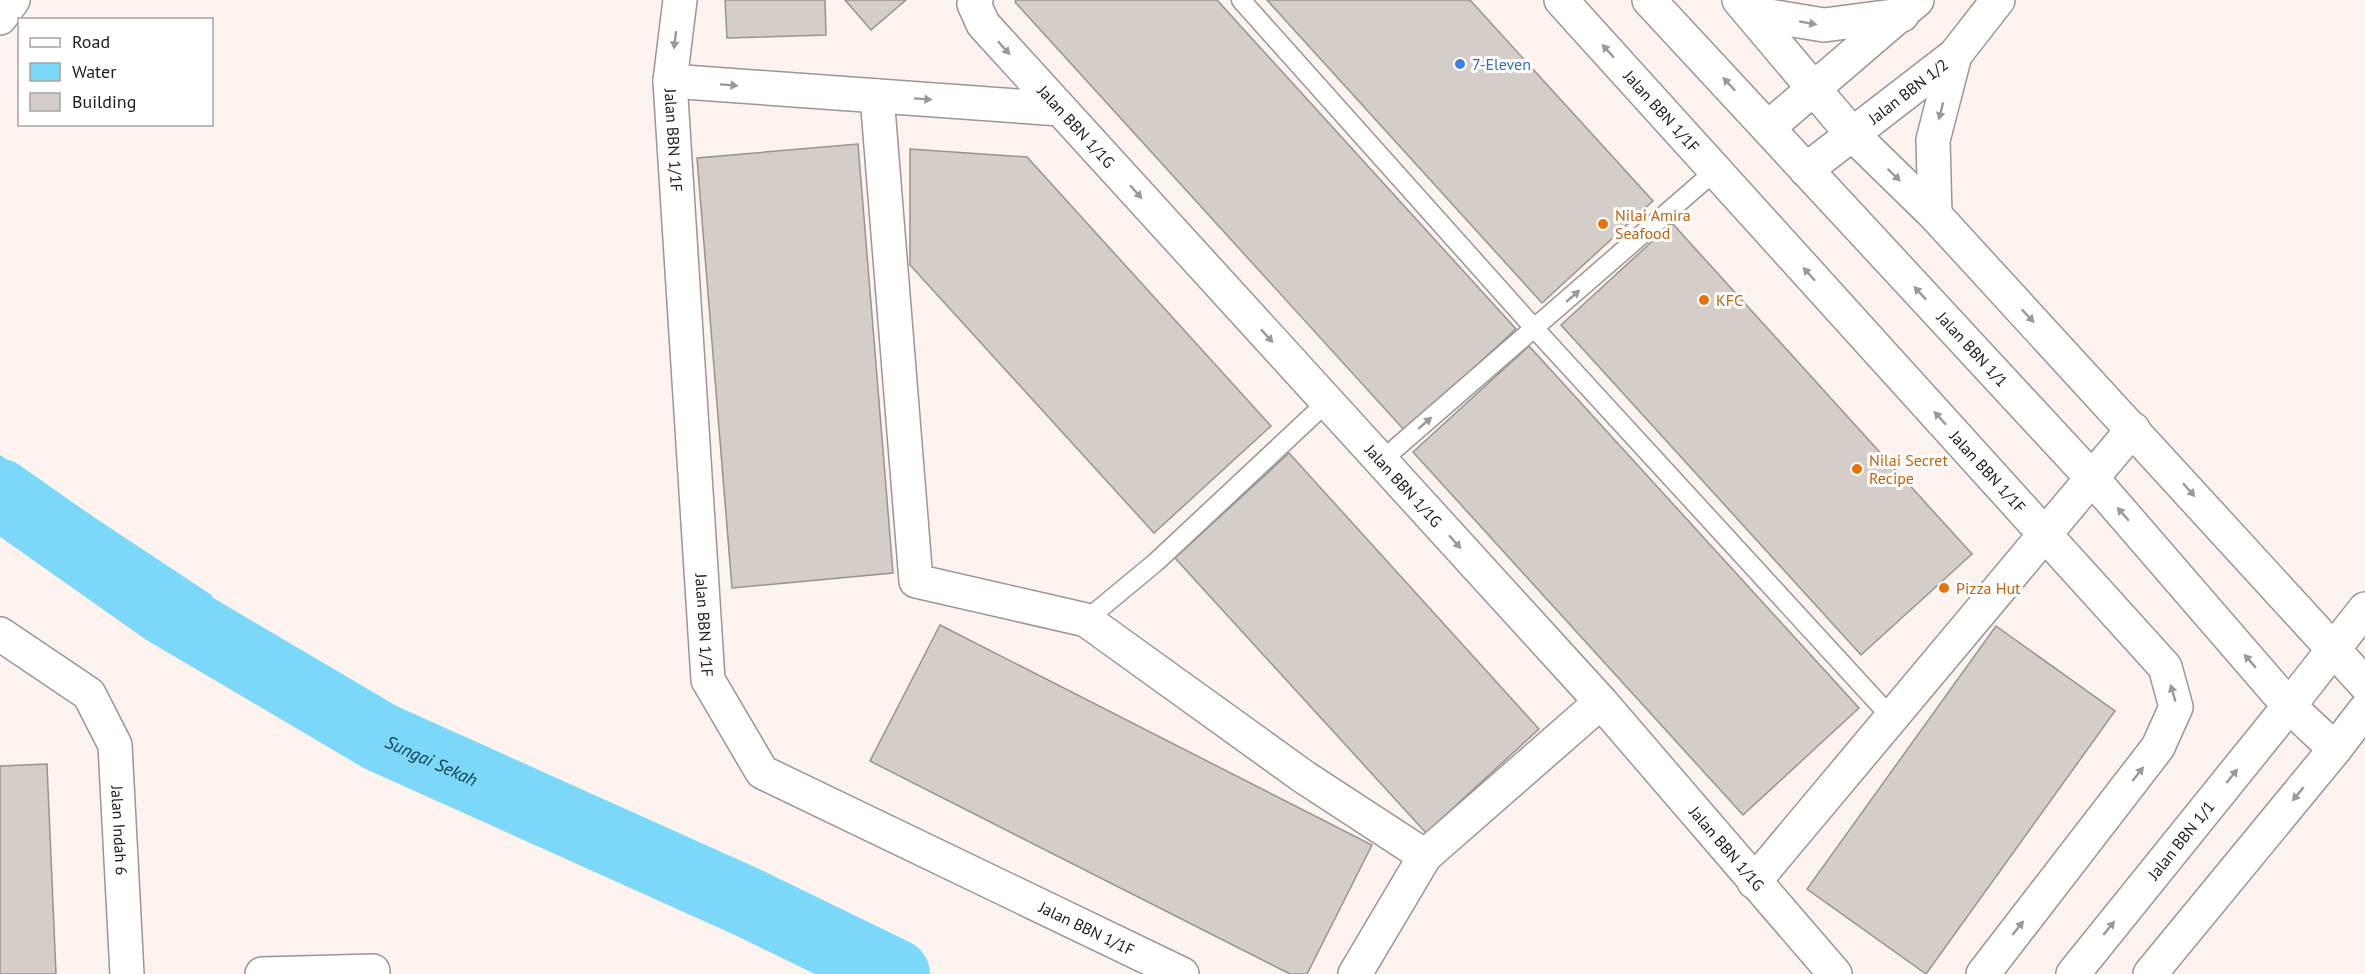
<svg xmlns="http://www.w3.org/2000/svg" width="2365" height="974" font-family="'PT Sans',sans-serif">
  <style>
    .water { fill: #7bd8f9 }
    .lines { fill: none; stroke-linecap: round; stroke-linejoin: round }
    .river { stroke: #7bd8f9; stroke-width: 70 }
    .building { fill: #d4cdc8; stroke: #99938e; stroke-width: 1.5 }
    .service-casing { stroke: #9d9592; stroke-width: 21 }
    .minor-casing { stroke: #9d9592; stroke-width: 36 }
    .tertiary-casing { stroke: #9d9592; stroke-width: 36 }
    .secondary-casing { stroke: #9d9592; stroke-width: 36 }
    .service { stroke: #fff; stroke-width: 18 }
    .minor { stroke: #fff; stroke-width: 33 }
    .tertiary { stroke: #fff; stroke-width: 33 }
    .secondary { stroke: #fff; stroke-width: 33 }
    .oneway { fill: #9a9898 }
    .shop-dot { fill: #3f7fe0; stroke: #fff; stroke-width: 2 }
    .food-dot { fill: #e8710a; stroke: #fff; stroke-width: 2 }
    .labels { text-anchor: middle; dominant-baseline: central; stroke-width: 6; stroke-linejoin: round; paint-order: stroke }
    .shop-label { font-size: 16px; fill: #366cbe; stroke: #fff; text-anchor: start }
    .street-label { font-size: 16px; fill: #1e1b1a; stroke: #fff }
    .food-label { font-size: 16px; fill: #c56008; stroke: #fff; text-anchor: start }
    .water-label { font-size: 18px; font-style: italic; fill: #103b49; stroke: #fff }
  </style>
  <rect width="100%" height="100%" fill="#fcf3ef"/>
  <!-- water -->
  <path class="water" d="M0,455L213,596L179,638L0,525Z"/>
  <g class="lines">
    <!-- river -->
    <path class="river" id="s1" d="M0,494L163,609L380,737L747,902L895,974"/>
  </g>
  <!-- building -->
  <g class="building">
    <path d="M725,0H825L826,35L727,38Z"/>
    <path d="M845,0H906L871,30Z"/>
    <path d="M1016,0H1217L1516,329L1405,431L1015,2Z"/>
    <path d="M1267,0H1470L1653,201L1542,303Z"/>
    <path d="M858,144L893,573L732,588L697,158Z"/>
    <path d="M910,149L1027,157L1271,426L1154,533L910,265Z"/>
    <path d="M1672,223L1972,554L1861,655L1561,325Z"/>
    <path d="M1529,346L1859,708L1743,815L1413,452Z"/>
    <path d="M1289,453L1539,729L1426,833L1175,558Z"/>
    <path d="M940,625L1372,845L1307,974H1290L870,761Z"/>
    <path d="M1996,626L2115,711L1926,974L1807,889Z"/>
    <path d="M47,764L56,974H0V766Z"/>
  </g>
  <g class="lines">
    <defs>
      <g id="service">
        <path d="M1241,0L1535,329L1891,717"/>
        <path d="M1381,461L1715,171"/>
        <path d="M1086,620L1156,562L1327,402"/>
      </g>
      <g id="minor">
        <path id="s2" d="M680,0L670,81L708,680L762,772L1182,974"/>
        <path id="s3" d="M976,0L974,4L983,24L1601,702L1835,974"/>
        <path id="s4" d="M1561,0L2165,667L2176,707L2158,747L1983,974"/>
        <path d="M670,81L1060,109"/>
        <path d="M877,96L916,581L1086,620L1304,777L1425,856"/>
        <path d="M1769,127L1917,0"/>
        <path id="s5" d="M1806,170L1955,55L1998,0"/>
        <path id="s6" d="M0,634L89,694L115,745L127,974"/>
        <path d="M1754,882L2133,429"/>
        <path d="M262,974L373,971"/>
        <path d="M1355,974L1425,856L1601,702"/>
        <path id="s7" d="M2073,974L2289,706"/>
        <path d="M2150,974L2335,749"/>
      </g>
      <g id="tertiary">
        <path id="s8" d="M1649,0L2092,478L2289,706L2335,749L2365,710"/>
        <path d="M1739,0L1852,134L1935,215L2365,684"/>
        <path d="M1751,13L1824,25L1902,15"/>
        <path d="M1935,215L1933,140L1955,55"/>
        <path d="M2289,706L2365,609"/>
      </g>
      <path id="secondary" d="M0,18L13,0"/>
    </defs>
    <!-- service casing -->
    <use href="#service" class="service-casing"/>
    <!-- minor casing -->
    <use href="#minor" class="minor-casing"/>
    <!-- tertiary casing -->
    <use href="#tertiary" class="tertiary-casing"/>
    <!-- secondary casing -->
    <use href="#secondary" class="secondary-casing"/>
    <!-- service -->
    <use href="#service" class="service"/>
    <!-- minor -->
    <use href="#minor" class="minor"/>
    <!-- tertiary -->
    <use href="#tertiary" class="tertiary"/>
    <!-- secondary -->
    <use href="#secondary" class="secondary"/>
  </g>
  <!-- one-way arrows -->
  <defs><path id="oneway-solid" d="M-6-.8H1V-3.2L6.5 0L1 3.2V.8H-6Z" transform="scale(1.5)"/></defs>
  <g class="oneway">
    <use href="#oneway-solid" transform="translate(1808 23) rotate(10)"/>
    <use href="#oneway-solid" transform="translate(675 40) rotate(97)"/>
    <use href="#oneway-solid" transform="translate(1004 48) rotate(48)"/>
    <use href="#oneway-solid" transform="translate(1608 51) rotate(-132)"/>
    <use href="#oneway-solid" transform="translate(1729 84) rotate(-133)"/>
    <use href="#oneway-solid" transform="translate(729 85) rotate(4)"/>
    <use href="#oneway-solid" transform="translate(923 99) rotate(4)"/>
    <use href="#oneway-solid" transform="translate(1941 111) rotate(104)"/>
    <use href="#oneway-solid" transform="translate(1894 175) rotate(44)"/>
    <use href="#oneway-solid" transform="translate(1136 192) rotate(48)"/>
    <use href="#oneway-solid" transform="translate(1809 274) rotate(-132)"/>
    <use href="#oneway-solid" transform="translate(1920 293) rotate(-133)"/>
    <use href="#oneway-solid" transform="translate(1573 296) rotate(-41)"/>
    <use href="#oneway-solid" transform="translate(2028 316) rotate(47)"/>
    <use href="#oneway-solid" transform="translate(1267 336) rotate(48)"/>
    <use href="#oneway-solid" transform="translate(1940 418) rotate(-132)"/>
    <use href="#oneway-solid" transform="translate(1425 423) rotate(-41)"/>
    <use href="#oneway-solid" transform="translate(2189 490) rotate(48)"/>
    <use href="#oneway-solid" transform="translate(2123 514) rotate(-131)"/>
    <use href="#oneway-solid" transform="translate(1455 542) rotate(48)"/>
    <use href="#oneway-solid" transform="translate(2250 661) rotate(-131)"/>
    <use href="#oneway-solid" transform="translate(2173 693) rotate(-106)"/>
    <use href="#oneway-solid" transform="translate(2138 774) rotate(-52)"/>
    <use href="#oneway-solid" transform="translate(2232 776) rotate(-51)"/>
    <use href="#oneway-solid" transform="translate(2298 794) rotate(129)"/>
    <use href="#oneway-solid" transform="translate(2018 928) rotate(-52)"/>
    <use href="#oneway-solid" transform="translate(2109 928) rotate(-51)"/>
  </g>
  <!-- markers -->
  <circle class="shop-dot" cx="1460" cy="64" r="6"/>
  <g class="food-dot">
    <circle cx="1603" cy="224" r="6"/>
    <circle cx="1704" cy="300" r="6"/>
    <circle cx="1857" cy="469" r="6"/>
    <circle cx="1944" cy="588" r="6"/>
  </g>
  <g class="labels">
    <!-- shop labels -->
    <g class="shop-label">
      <text x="1472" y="64">7-Eleven</text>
    </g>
    <!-- street labels -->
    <g class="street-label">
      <text stroke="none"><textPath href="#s5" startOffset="129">Jalan BBN 1/2</textPath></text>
      <text stroke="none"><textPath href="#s4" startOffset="150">Jalan BBN 1/1F</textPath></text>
      <text stroke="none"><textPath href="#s3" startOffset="165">Jalan BBN 1/1G</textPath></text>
      <text stroke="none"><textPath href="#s2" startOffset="141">Jalan BBN 1/1F</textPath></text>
      <text stroke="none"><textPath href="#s8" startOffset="476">Jalan BBN 1/1</textPath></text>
      <text stroke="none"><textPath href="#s4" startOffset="636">Jalan BBN 1/1F</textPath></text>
      <text stroke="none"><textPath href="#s3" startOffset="651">Jalan BBN 1/1G</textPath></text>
      <text stroke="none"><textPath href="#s2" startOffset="627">Jalan BBN 1/1F</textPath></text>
      <text stroke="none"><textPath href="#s6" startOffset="250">Jalan Indah 6</textPath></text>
      <text stroke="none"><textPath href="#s7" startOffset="172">Jalan BBN 1/1</textPath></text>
      <text stroke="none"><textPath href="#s3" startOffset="1137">Jalan BBN 1/1G</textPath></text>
      <text stroke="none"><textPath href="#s2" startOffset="1149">Jalan BBN 1/1F</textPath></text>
    </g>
    <!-- food labels -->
    <g class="food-label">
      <text x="1615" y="215">Nilai Amira<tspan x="1615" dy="18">Seafood</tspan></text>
      <text x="1716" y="300">KFC</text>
      <text x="1869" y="460">Nilai Secret<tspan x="1869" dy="18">Recipe</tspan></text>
      <text x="1956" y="588">Pizza Hut</text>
    </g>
    <!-- water labels -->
    <g class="water-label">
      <text stroke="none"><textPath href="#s1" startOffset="508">Sungai Sekah</textPath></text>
    </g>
  </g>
  <!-- legend -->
  <rect x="18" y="18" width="195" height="108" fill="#ffffff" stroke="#a5a4a3" stroke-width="1.5"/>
  <rect x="30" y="38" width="30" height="9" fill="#ffffff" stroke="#a5a4a3" stroke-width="1.5"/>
  <text x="72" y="48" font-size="18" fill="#1e1b1a">Road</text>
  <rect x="30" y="63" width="30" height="18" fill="#7bd8f9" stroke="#a5a4a3" stroke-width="1.5"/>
  <text x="72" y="78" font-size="18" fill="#1e1b1a">Water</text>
  <rect x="30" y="93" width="30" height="18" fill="#d4cdc8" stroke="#a5a4a3" stroke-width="1.5"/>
  <text x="72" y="108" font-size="18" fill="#1e1b1a">Building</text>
</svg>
